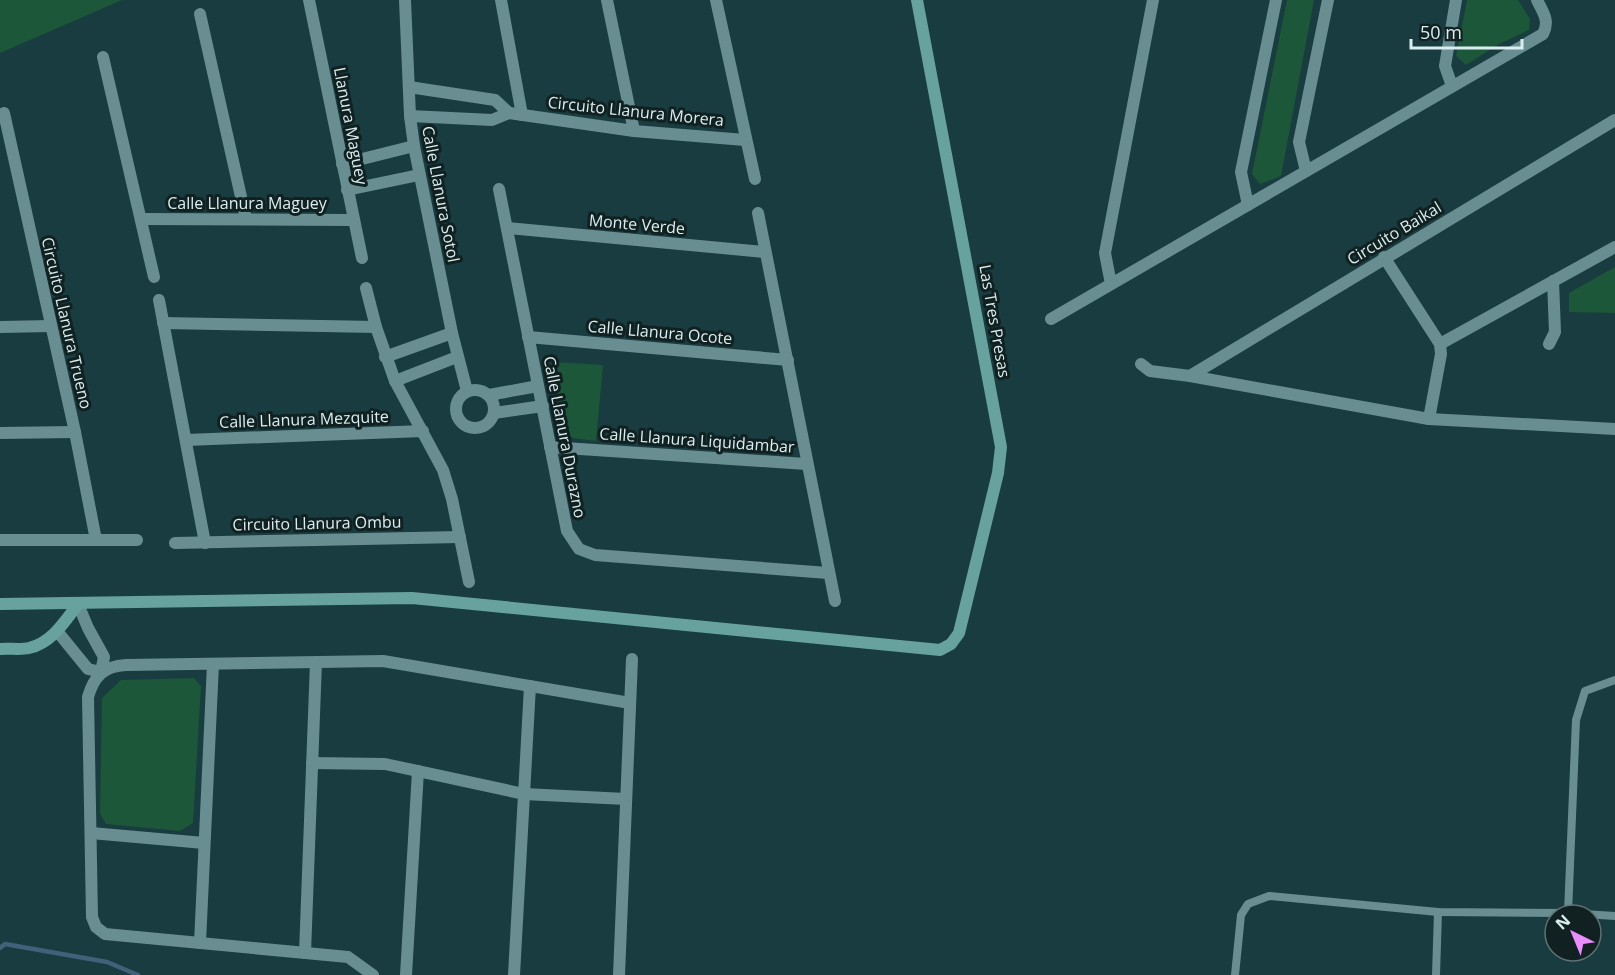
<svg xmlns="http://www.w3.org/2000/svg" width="1615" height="975" font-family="'Open Sans',sans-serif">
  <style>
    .green { fill: #1d5739 }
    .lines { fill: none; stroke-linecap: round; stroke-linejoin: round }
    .stream { stroke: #416079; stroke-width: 4.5 }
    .lane { stroke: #698e91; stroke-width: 8 }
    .street { stroke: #698e91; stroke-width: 12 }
    .secondary { stroke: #67a29e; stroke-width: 12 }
    .labels { text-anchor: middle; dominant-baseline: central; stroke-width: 6; stroke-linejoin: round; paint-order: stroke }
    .street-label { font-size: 16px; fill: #daedef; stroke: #112021 }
  </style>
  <rect width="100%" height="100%" fill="#183c3f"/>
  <!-- green -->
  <g class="green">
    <path d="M0,0H122L0,53Z"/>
    <path d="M1287,0H1314L1281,176L1260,184L1252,174Z"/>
    <path d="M1467,0H1518L1530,19L1529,30L1499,44L1466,65L1456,56Z"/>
    <path d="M1615,267V313L1569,312V293Z"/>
    <path d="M554,362L603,365L596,441L572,438L566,431L551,368Z"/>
    <path d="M194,678L201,686L193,823L180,831L106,824L100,813L102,698L121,680Z"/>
  </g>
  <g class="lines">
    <!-- stream -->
    <path class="stream" d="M0,948L5,944L107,962L138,975"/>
    <!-- lane -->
    <g class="lane">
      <path d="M1615,680L1585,691L1576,720L1568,913L1615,916"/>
      <path d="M1235,975L1241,915L1248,904L1269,896L1438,912L1568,913"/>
      <path d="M1436,975L1438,912"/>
    </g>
    <!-- street -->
    <g class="street">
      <path d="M309,0L362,258"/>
      <path d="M405,0L410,116L414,146L452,333L467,391"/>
      <path d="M501,0L522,115"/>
      <path d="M607,0L634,131"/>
      <path d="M716,0L755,179"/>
      <path d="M200,14L246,219"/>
      <path d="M103,57L154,277"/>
      <path d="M1452,86L1445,66L1456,0"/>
      <path d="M409,87L495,100L509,113"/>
      <path d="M4,113L75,432L96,540"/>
      <path d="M410,116L492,120L509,113L634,131L745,140"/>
      <path d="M342,164L414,146"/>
      <path d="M1306,171L1299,142L1328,0"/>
      <path d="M499,189L567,531L579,549L595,555L828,573"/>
      <path d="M347,190L419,175"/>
      <path d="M1248,205L1241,172L1276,0"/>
      <path d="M758,213L835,601"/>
      <path d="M141,219L353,220"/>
      <path d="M507,228L765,252"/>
      <path d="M1384,257L1440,344L1441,354L1429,419"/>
      <path d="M1111,284L1105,253L1153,0"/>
      <path d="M366,288L376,327L395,381L443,470L452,499L469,582"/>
      <path d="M159,300L205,543"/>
      <path d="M1051,319L1543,34C1550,21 1543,12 1537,0"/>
      <path d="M163,323L376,327"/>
      <path d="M0,327L51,326"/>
      <path d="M528,337L788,360"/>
      <path d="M1440,344L1615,247"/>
      <path d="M1549,344L1555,332L1553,281"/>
      <path d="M385,357L452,333"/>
      <path d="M1141,364L1150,371L1190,376L1429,419L1615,429"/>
      <path d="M1190,376L1615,120"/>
      <path d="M395,381L457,357"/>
      <circle cx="475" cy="409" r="19"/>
      <path d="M489,395L538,386"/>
      <path d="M494,413L543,406"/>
      <path d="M0,433L75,432"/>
      <path d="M186,440L423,431"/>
      <path d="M550,447L806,464"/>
      <path d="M0,540H137"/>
      <path d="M175,543L460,537"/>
      <path d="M78,604L88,628L104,657L101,672"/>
      <path d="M57,631L88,669L101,672"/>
      <path d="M312,763L385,764L524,794L626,799"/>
      <path d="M91,833L204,843"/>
      <path d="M200,943L213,664"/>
      <path d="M305,953L316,662"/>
      <path d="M373,975L348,957L105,934L96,927L92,917L88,697C94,676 104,666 126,665L383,661L630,703"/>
      <path d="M406,975L418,771"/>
      <path d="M514,975L530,686"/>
      <path d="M619,975L632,659"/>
    </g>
    <!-- secondary -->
    <g class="secondary">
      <path d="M0,604L412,598L940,650L951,644L959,633L998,473L1001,447L917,0"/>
      <path d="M0,649C9,648 20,650 29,648C52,643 65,621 78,604"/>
    </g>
  </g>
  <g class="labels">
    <!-- street labels -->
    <g class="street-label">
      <text transform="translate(636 111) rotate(6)">Circuito Llanura Morera</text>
      <text transform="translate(351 126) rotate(79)">Llanura Maguey</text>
      <text transform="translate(441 194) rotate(79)">Calle Llanura Sotol</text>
      <text x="247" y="203">Calle Llanura Maguey</text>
      <text transform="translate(637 224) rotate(5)">Monte Verde</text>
      <text transform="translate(1394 233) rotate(-31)">Circuito Baikal</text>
      <text transform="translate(995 321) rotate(80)">Las Tres Presas</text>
      <text transform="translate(67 323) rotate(77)">Circuito Llanura Trueno</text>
      <text transform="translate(660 332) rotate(5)">Calle Llanura Ocote</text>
      <text transform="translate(304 419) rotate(-2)">Calle Llanura Mezquite</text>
      <text transform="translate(565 437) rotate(79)">Calle Llanura Durazno</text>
      <text transform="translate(697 440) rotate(4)">Calle Llanura Liquidambar</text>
      <text transform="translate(317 523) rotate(-1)">Circuito Llanura Ombu</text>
    </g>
  </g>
  <!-- north arrow -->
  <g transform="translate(1573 933) rotate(317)"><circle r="28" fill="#112021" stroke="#617273" stroke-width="1.5"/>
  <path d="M0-4.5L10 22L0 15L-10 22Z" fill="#ea8dfd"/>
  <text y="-9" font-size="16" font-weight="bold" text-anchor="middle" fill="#daedef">N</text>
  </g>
  <!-- scale -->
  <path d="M1411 39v9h111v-9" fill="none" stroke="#daedef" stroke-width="3"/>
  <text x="1420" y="39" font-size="18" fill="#daedef" stroke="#112021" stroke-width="4.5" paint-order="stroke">50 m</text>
</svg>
